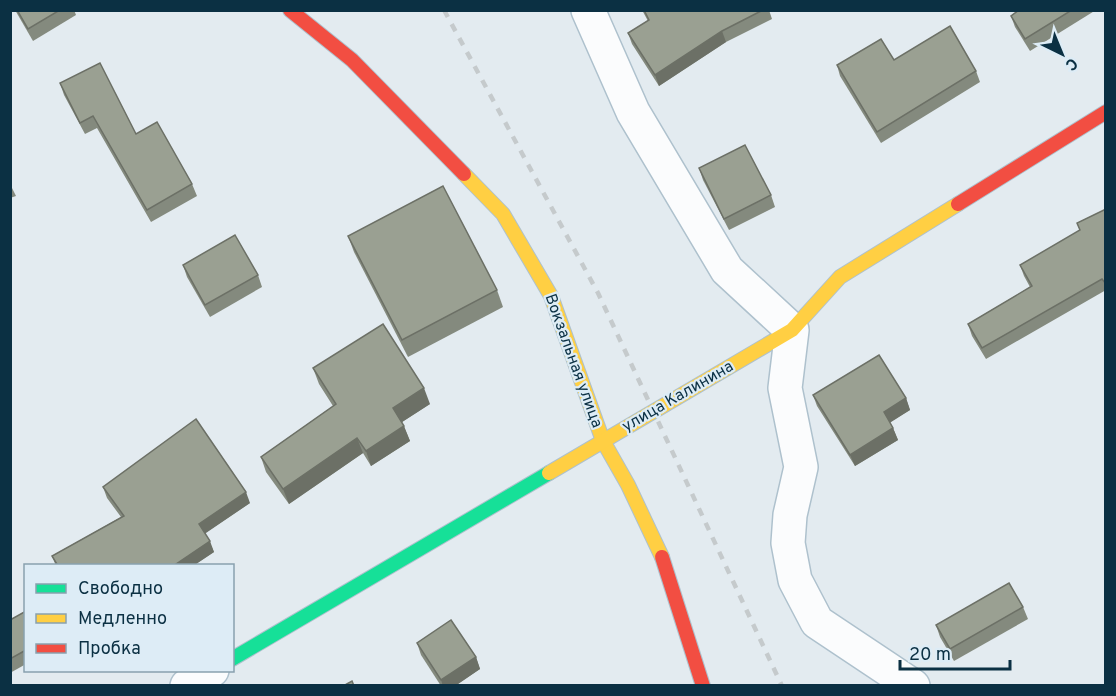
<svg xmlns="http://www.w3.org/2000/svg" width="1116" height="696" font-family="Overpass,sans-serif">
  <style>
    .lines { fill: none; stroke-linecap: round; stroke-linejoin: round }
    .street-casing { stroke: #aec1cd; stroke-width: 36 }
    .fast-casing { stroke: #aec1cd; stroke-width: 16 }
    .slow-casing { stroke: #aec1cd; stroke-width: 16 }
    .jam-casing { stroke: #aec1cd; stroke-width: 16 }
    .street { stroke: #fbfcfd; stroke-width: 33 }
    .fast { stroke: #16e098; stroke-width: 14 }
    .slow { stroke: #ffcf43; stroke-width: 14 }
    .jam { stroke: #f24e42; stroke-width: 14 }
    .rail { stroke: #c5cacc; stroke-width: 4.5; stroke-dasharray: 8 8; stroke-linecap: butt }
    .wall { fill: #848a7e }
    .shaded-wall { fill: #6c7066 }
    .building { fill: #9aa092; stroke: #6c7066; stroke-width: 1.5 }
    .labels { text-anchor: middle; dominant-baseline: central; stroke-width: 4.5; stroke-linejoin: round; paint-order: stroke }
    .street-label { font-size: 16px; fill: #0b3043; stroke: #ddecf6 }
  </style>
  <rect width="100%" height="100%" fill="#e3ebf0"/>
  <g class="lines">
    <defs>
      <g id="street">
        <path d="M588,10L633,112L727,270L792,330L785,388L801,467L790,515L788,543L795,580L817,622L913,686"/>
        <path d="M187,686L212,670"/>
      </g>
      <path id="fast" d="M232,659L549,473"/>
      <g id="slow">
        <path d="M464,174L503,214L551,296L603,441L628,485L662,557"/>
        <path d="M549,473L792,330L840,277L958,204"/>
      </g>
      <g id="jam">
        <path d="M290,10L352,60L464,174"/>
        <path d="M958,204L1106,112"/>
        <path d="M662,557L703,686"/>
      </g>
    </defs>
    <!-- street casing -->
    <use href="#street" class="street-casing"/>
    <!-- fast casing -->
    <use href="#fast" class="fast-casing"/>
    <!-- slow casing -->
    <use href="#slow" class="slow-casing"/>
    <!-- jam casing -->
    <use href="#jam" class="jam-casing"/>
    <!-- street -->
    <use href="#street" class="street"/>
    <!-- fast -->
    <use href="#fast" class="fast"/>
    <!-- slow -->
    <use href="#slow" class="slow"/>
    <!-- jam -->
    <use href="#jam" class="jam"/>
    <!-- rail -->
    <path class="rail" d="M444,10L598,293L782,686"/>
  </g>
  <!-- wall -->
  <g class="wall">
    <path d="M15,10H74L76,15L33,41Z"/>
    <path d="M642,10H769L772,19L726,42L659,86L632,44L628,33L648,21Z"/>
    <path d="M1019,10H1096L1030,51L1015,27L1011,16Z"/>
    <path d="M894,60L976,71L980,82L881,143L840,76L837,65Z"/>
    <path d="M60,83L136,134L192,184L197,196L151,222L97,128L85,134L64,95Z"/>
    <path d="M699,168L771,195L775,207L729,230L703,180Z"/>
    <path d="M10,184L16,196L10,198Z"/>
    <path d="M1106,209V290L986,359L972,336L968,324L1030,287L1024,276L1020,265L1080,231L1077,223Z"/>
    <path d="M348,236L497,290L503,307L408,357L354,252Z"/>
    <path d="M183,265L258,275L262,287L210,317L187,277Z"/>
    <path d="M313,368L430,404L402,422L410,441L371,466L363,453L289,504L266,472L261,457L333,406L319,384Z"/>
    <path d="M813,395L906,398L910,410L890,422L893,428L898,440L855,466L817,406Z"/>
    <path d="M103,487L250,503L205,533L214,552L193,566H56L52,556L121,517L107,498Z"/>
    <path d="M1023,607L1028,619L954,661L940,637L936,625Z"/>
    <path d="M26,611V664L10,673V620Z"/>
    <path d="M417,643L476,657L480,669L455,686H441L421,655Z"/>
  </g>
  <!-- shaded-wall -->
  <g class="shaded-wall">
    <path d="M722,31L726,42L659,86L655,75Z"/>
    <path d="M424,388L430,404L399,424L393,408Z"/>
    <path d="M906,398L910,410L888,424L884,412Z"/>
    <path d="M404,426L410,441L371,466L366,451Z"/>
    <path d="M893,428L898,440L855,466L850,455Z"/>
    <path d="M357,438L363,453L289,504L283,489Z"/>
    <path d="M246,492L250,503L203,535L199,524Z"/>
    <path d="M210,541L214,552L193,566H173Z"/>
    <path d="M476,657L480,669L455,686H443L441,680Z"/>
  </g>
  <!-- building -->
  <g class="building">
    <path d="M17,10H60L28,29Z"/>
    <path d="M644,10H763L722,31L655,75L628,33L649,20Z"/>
    <path d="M1019,10H1072L1025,39L1011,16Z"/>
    <path d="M950,26L976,71L877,132L837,65L881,39L894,60Z"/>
    <path d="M100,63L136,134L157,122L192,184L147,210L93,116L80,123L60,83Z"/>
    <path d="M745,145L771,195L724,219L699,168Z"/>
    <path d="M443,186L497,290L402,340L348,236Z"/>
    <path d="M1106,209V284L1102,279L982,348L968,324L1032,286L1020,265L1080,230L1077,223Z"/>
    <path d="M235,235L258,275L205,305L183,265Z"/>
    <path d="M383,324L424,388L393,408L404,426L366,451L357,438L283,489L261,457L336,404L313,368Z"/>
    <path d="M879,355L906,398L884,412L893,428L850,455L813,395Z"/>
    <path d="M196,419L246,492L199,524L210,541L173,566H58L52,556L124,516L103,487Z"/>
    <path d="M1009,583L1023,607L950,649L936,625Z"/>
    <path d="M26,611V650L10,659V620Z"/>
    <path d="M451,620L476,657L441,680L417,643Z"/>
    <path d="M352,681L354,686H343Z"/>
  </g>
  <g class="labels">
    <!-- street labels -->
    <g class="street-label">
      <text transform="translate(573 361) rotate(70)">Вокзальная улица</text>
      <text transform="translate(678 397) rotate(-30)">улица Калинина</text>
    </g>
  </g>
  <!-- border -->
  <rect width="1116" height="696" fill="none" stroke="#0b3043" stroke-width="24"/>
  <!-- legend -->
  <rect x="24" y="564" width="210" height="108" fill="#ddecf6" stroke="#89a1ae" stroke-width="1.5"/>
  <rect x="36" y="584" width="30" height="9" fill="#16e098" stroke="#89a1ae" stroke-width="1.5"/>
  <text x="78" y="594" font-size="18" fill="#0b3043">Свободно</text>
  <rect x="36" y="614" width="30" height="9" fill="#ffcf43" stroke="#89a1ae" stroke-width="1.5"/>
  <text x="78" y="624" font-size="18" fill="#0b3043">Медленно</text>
  <rect x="36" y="644" width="30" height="9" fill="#f24e42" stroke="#89a1ae" stroke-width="1.5"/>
  <text x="78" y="654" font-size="18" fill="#0b3043">Пробка</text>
  <!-- north arrow -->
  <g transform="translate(1062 54) rotate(137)" stroke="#ddecf6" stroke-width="4.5" paint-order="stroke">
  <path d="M0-4.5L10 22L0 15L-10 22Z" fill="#0b3043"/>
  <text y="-9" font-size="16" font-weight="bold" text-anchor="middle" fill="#0b3043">С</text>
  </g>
  <!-- scale -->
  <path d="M900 660v9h110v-9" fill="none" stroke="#0b3043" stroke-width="3"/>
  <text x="909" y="660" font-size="18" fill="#0b3043" stroke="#ddecf6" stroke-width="4.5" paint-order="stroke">20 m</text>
</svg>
